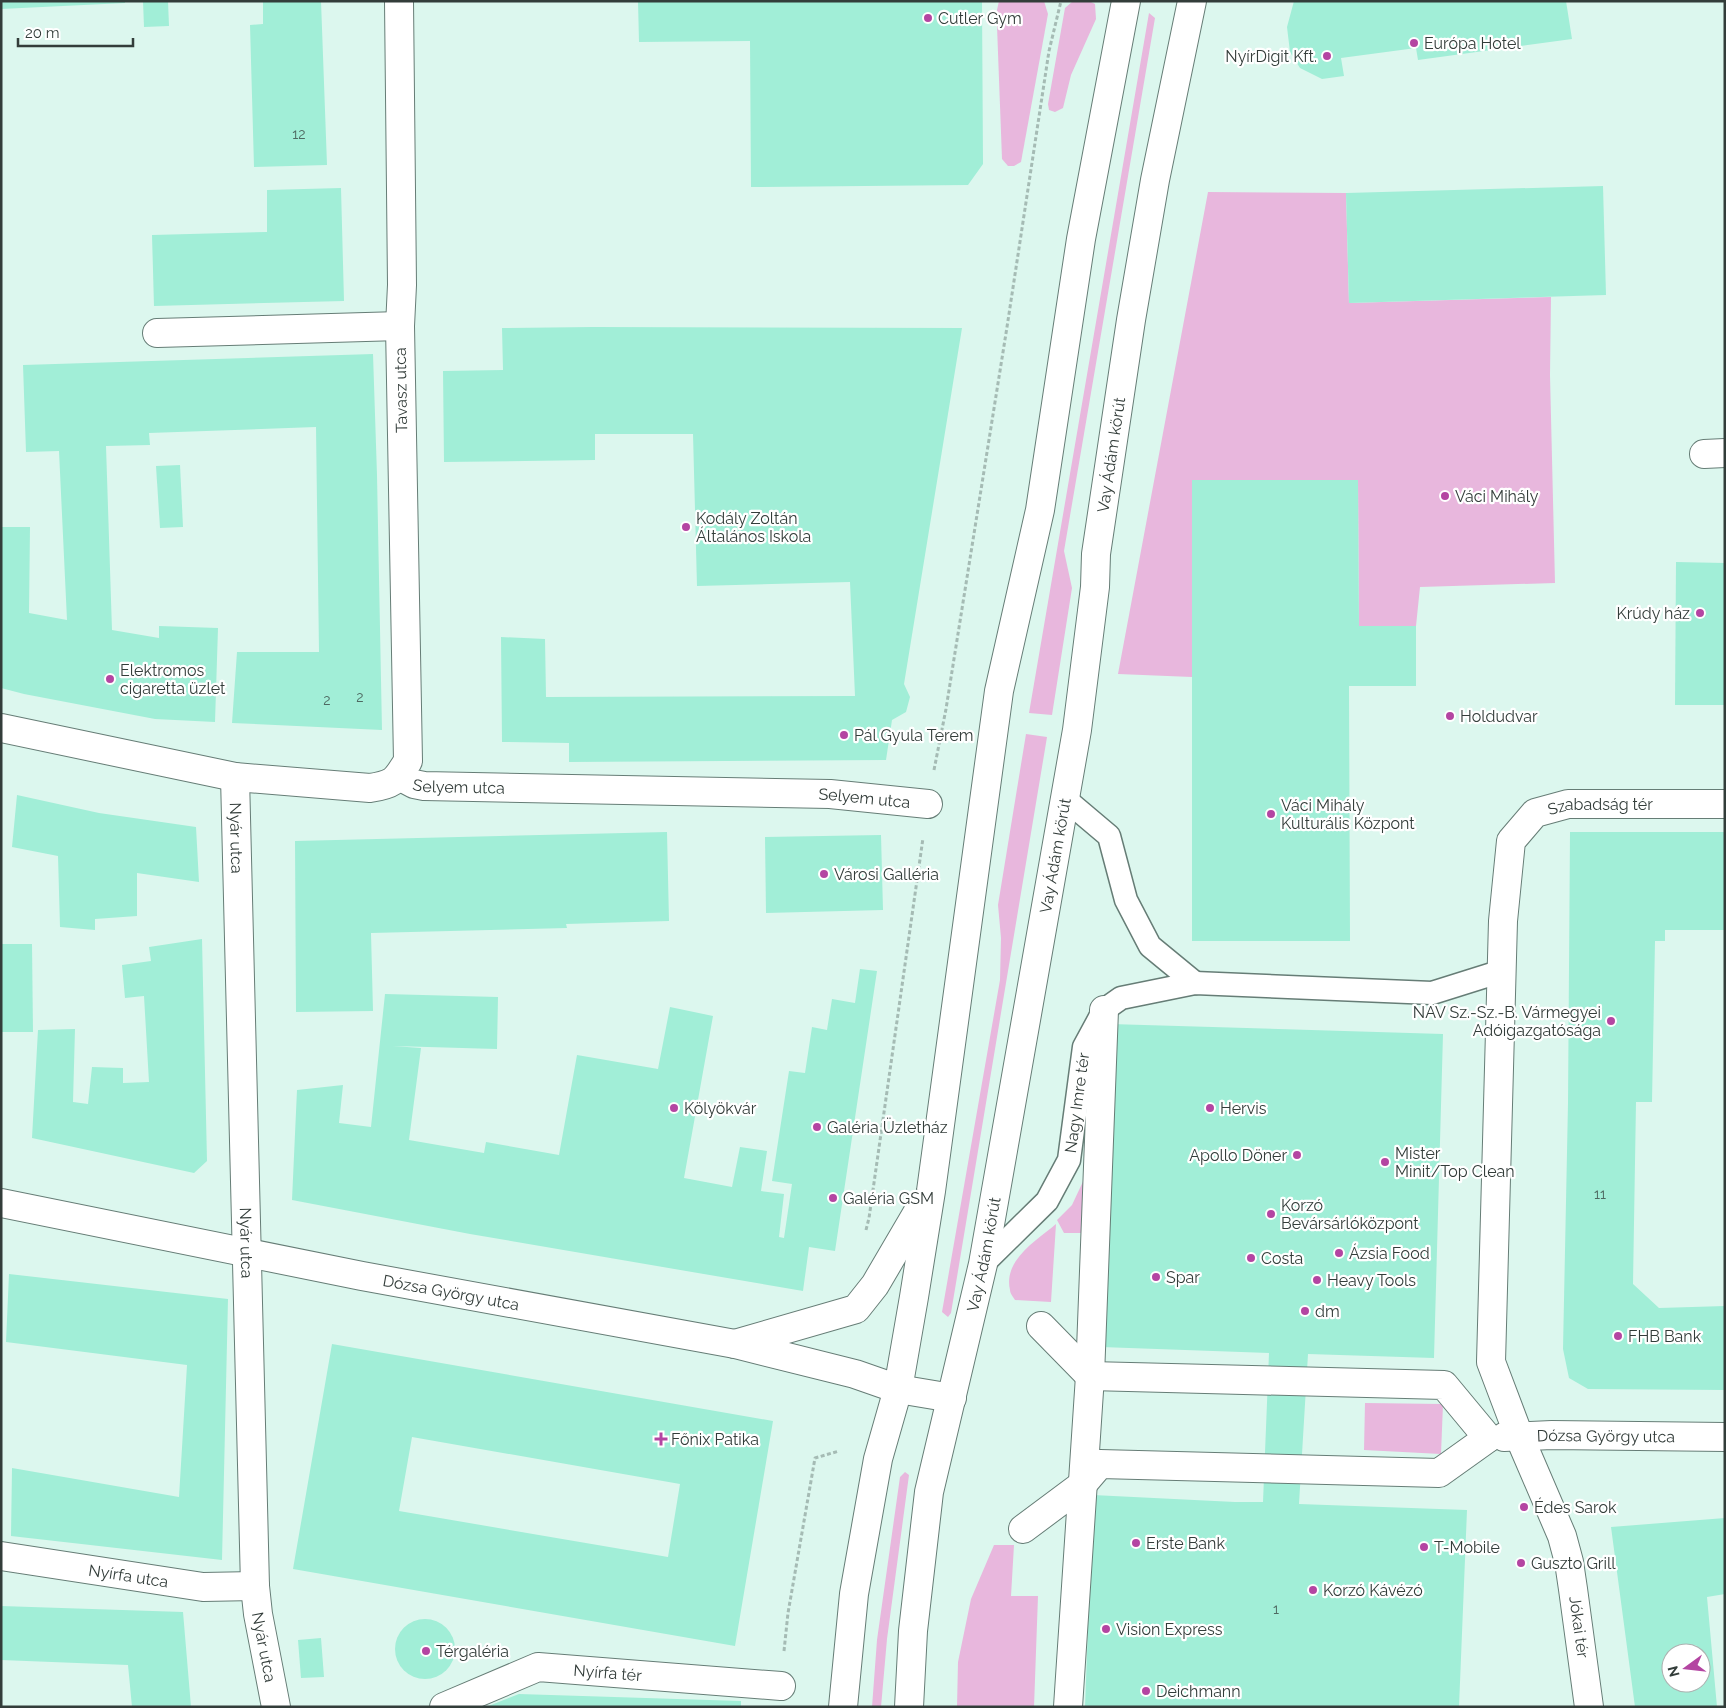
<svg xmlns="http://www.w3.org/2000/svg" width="1726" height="1708" font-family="Raleway,sans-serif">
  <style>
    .green { fill: #e8b7dd }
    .building { fill: #a1eed7; fill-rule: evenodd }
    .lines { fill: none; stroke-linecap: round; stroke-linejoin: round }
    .lane-casing { stroke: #667d76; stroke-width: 25 }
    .street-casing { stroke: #667d76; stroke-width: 30 }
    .secondary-casing { stroke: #667d76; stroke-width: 30 }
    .path { stroke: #a5bbb4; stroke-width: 3; stroke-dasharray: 4 2.5; stroke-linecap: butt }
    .lane { stroke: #fff; stroke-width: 22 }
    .street { stroke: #fff; stroke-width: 28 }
    .secondary { stroke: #fff; stroke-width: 28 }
    .poi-dot { fill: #b445a2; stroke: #fff; stroke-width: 2 }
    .labels { text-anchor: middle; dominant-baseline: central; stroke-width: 4.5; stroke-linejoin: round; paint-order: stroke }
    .number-label { font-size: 14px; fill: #4e6961 }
    .poi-label { font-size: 16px; fill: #333d3a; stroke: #fff; text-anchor: start }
    .street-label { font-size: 16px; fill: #333d3a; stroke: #fff }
  </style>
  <rect width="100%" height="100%" fill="#dcf7ee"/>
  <!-- green -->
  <g class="green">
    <path d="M999,1H1044L1048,14L1021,162L1014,166H1008L1002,159L997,26V10Z"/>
    <path d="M1073,1H1089L1095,4L1096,19L1071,75L1063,108L1055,112L1049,110L1048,104L1065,8Z"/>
    <path d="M1149,13L1155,18L1064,551L1072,588L1052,715L1029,713Z"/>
    <path d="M1208,192L1346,193L1349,303L1551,297L1550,375L1555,583L1420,587L1416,626H1359L1358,481L1192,480V677L1118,674Z"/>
    <path d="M1026,734L1047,737L951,1313L948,1317L942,1312L1000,980L1001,938L998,905Z"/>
    <path d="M1087,1173L1085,1233H1064L1057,1220L1072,1205Z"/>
    <path d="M1056,1224L1051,1302L1015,1300C1013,1297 1010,1293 1010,1290C1003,1260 1037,1240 1056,1224Z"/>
    <path d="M1365,1403L1443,1404L1441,1454L1364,1450Z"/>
    <path d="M905,1472L909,1475L887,1639L881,1707H872L877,1640L900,1477Z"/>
    <path d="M994,1545H1014L1011,1596H1038L1034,1707H957L958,1662L971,1599Z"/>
  </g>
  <!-- building -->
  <g class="building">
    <path d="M1,1H125V3L1,9Z"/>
    <path d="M143,1H168L169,26L144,27Z"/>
    <path d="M263,1H321L327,165L254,167L250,25L263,24Z"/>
    <path d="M638,1H982L983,164L968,185L751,187L750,41L639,42Z"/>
    <path d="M1294,1H1566L1572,39L1418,60L1416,48L1341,58L1344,76L1322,79L1300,68L1290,52L1287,27Z"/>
    <path d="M1603,186L1606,295L1349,303L1346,193Z"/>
    <path d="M341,188L344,301L154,306L152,235L267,232V190Z"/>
    <path d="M593,327L962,328L904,684L910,697L906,712L892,720L886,760L569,762V743L502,742L501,637L545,639L546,697L855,696L850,582L697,586L693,434H595V460L444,462L443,371L503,370L502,328Z"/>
    <path d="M373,354L377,475L382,730L232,723L237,652H319L316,427L149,433L150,445L106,446L112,630L159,638V626L218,628L215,722L155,719L24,694L1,688V527H30L29,613L67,620L59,451L26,452L23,365Z"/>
    <path d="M180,465L183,527L160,528L156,466Z"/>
    <path d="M1192,480H1358L1359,626H1416V686H1349L1350,941H1192Z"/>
    <path d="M1676,562L1725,563V705H1675Z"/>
    <path d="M17,795L99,813L196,827L199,882L137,873V916L95,919V930L60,927L58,856L12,847Z"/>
    <path d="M667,832L669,921L566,924L567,928L371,933L373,1011L296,1012L295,841Z"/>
    <path d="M1570,832H1725V930H1665V941H1655L1652,1102H1636L1633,1284L1659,1308L1725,1306V1390L1588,1389L1569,1378L1563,1349L1568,1103Z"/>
    <path d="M881,835L883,910L766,913L765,837Z"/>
    <path d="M202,939L207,1161L194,1173L32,1138L38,1030L75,1029L73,1102L88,1104L92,1067L123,1068V1083L149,1082L144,996L125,998L122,965L151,961L149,947Z"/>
    <path d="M1,944H32L33,1032H1Z"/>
    <path d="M860,969L877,971L835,1251L809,1247L803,1291L470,1234L292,1200L297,1090L343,1085L339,1123L371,1127L385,994L498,997L497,1049L393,1046L421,1048L409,1140L484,1153L486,1142L559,1155L577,1055L658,1069L670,1007L713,1016L684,1178L732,1187L740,1147L767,1151L761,1191L784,1194L779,1237L784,1238L792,1184L772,1181L789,1071L805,1073L812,1027L827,1030L832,999L855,1003Z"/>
    <path d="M1110,1024L1443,1034L1434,1358L1308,1354L1299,1504L1467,1510L1459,1707H1085L1093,1495L1235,1502H1263L1269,1353L1101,1347Z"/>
    <path d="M9,1274L228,1299L222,1560L11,1536L12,1468L179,1497L187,1365L6,1342Z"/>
    <path d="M332,1344L773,1421L735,1646L293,1569ZM412,1437L680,1484L668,1557L399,1511Z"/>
    <path d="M1725,1518V1594L1707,1597L1717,1707H1635L1611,1527ZM1671,1653H1701V1683H1671Z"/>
    <path d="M1,1606L183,1612L191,1707H132L128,1665L1,1660Z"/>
    <circle cx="425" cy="1649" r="30"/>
    <path d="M321,1638L324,1677L301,1678L298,1640Z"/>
    <path d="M519,1694L741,1701V1707H486Z"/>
  </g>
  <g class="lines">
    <defs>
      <g id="lane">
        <path d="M1064,798L1109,836L1126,900L1150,946L1195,983"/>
        <path id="s1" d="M983,1264L1047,1201L1069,1160L1084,1047L1104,1010L1121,998L1195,983L1432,993L1502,971"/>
      </g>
      <g id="street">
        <path d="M157,333L400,326"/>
        <path d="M1704,454L1725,453"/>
        <path d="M1,728L235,777L370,788C395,784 395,781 408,761L400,326L402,285L399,1"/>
        <path id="s2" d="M399,776L414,784L424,786L830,794L928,804"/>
        <path id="s3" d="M235,777L255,1586L258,1614L276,1707"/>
        <path d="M1041,1326L1090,1376L1444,1385L1488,1438"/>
        <path id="s4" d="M1504,1437L1552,1435L1725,1437"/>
        <path d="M1023,1529L1082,1485L1100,1464L1439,1473L1488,1438"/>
        <path id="s5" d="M1,1556L203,1587L255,1586"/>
        <path id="s6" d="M444,1707L538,1667L781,1686"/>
        <path d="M1068,1707L1090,1376L1104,1010"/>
        <path id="s7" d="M1589,1707L1573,1589L1569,1562L1562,1536L1519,1436L1491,1362L1503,921L1511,841L1535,813L1568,804H1725"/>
      </g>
      <g id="secondary">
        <path id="s8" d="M1,1203L362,1276L735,1344L855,1374L898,1389L952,1398"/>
        <path d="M735,1344L856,1309L875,1285L923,1203"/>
        <path d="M843,1707L854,1594L878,1459L898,1389L914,1297L931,1191L999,691L1040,510L1081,239L1126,1"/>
        <path id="s9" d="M909,1707L913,1631L929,1492L983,1264L1077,730L1095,587L1096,554L1131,320L1155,180L1192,1"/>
      </g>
    </defs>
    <!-- lane casing -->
    <use href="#lane" class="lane-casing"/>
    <!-- street casing -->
    <use href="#street" class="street-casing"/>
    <!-- secondary casing -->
    <use href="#secondary" class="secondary-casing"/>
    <!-- path -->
    <g class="path">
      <path d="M934,770L946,709L1007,327L1049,51L1061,1"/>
      <path d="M866,1230L869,1218L923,838"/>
      <path d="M784,1651L788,1613L815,1458L839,1451"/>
    </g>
    <!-- lane -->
    <use href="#lane" class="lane"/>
    <!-- street -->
    <use href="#street" class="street"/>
    <!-- secondary -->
    <use href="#secondary" class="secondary"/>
  </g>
  <!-- markers -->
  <g class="poi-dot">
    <circle cx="928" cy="18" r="5"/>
    <circle cx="1414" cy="43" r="5"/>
    <circle cx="1327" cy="56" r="5"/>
    <circle cx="1445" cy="496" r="5"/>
    <circle cx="686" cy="527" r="5"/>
    <circle cx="1700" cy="613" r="5"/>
    <circle cx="110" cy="679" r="5"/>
    <circle cx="1450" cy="716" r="5"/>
    <circle cx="844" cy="735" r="5"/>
    <circle cx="1271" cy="814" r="5"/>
    <circle cx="824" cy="874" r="5"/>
    <circle cx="1611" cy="1021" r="5"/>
    <circle cx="674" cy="1108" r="5"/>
    <circle cx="1210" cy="1108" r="5"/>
    <circle cx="817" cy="1127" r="5"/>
    <circle cx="1297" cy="1155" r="5"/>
    <circle cx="1385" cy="1162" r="5"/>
    <circle cx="833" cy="1198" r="5"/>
    <circle cx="1271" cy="1214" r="5"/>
    <circle cx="1339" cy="1253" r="5"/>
    <circle cx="1251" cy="1258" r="5"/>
    <circle cx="1156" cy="1277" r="5"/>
    <circle cx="1317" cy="1280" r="5"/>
    <circle cx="1305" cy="1311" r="5"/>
    <circle cx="1618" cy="1336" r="5"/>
    <path d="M658.5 1431.5h5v5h5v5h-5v5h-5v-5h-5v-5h5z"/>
    <circle cx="1524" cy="1507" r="5"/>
    <circle cx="1136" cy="1543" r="5"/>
    <circle cx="1424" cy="1547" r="5"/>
    <circle cx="1521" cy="1563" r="5"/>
    <circle cx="1313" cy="1590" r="5"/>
    <circle cx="1106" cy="1629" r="5"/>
    <circle cx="426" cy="1651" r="5"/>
    <circle cx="1146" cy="1691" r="5"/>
  </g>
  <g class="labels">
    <!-- number labels -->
    <g class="number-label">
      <text x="299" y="134">12</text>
      <text x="360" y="697">2</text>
      <text x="327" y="700">2</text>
      <text x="1600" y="1194">11</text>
      <text x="1276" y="1609">1</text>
    </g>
    <!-- poi labels -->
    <g class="poi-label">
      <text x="938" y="18">Cutler Gym</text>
      <text x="1424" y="43">Európa Hotel</text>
      <text x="1317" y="56" text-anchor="end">NyírDigit Kft.</text>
      <text x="1455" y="496">Váci Mihály</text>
      <text x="696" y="518">Kodály Zoltán<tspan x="696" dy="18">Általános Iskola</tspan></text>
      <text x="1690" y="613" text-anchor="end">Krúdy ház</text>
      <text x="120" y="670">Elektromos<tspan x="120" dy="18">cigaretta üzlet</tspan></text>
      <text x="1460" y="716">Holdudvar</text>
      <text x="854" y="735">Pál Gyula Terem</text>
      <text x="1281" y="805">Váci Mihály<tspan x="1281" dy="18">Kulturális Központ</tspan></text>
      <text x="834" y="874">Városi Galléria</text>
      <text x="1601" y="1012" text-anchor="end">NAV Sz.-Sz.-B. Vármegyei<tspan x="1601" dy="18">Adóigazgatósága</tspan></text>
      <text x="684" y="1108">Kölyökvár</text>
      <text x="1220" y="1108">Hervis</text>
      <text x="827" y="1127">Galéria Üzletház</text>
      <text x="1395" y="1153">Mister<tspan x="1395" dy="18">Minit/Top Clean</tspan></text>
      <text x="1287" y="1155" text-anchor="end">Apollo Döner</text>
      <text x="843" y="1198">Galéria GSM</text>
      <text x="1281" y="1205">Korzó<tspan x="1281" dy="18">Bevársárlóközpont</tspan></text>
      <text x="1349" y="1253">Ázsia Food</text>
      <text x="1261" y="1258">Costa</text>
      <text x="1166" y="1277">Spar</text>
      <text x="1327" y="1280">Heavy Tools</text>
      <text x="1315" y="1311">dm</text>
      <text x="1628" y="1336">FHB Bank</text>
      <text x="671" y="1439">Főnix Patika</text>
      <text x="1534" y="1507">Édes Sarok</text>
      <text x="1146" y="1543">Erste Bank</text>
      <text x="1434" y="1547">T-Mobile</text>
      <text x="1531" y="1563">Guszto Grill</text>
      <text x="1323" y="1590">Korzó Kávézó</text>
      <text x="1116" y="1629">Vision Express</text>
      <text x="436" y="1651">Térgaléria</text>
      <text x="1156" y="1691">Deichmann</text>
    </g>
    <!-- street labels -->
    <g class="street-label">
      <text transform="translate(401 390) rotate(-91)">Tavasz utca</text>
      <text stroke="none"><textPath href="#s9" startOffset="1270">Vay Ádám körút</textPath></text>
      <text stroke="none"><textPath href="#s2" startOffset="62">Selyem utca</textPath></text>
      <text stroke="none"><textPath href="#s2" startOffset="468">Selyem utca</textPath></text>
      <text stroke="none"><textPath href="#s7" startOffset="986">Szabadság tér</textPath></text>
      <text stroke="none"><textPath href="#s3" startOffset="61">Nyár utca</textPath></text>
      <text stroke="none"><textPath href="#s9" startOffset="865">Vay Ádám körút</textPath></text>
      <text stroke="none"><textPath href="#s1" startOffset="194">Nagy Imre tér</textPath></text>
      <text stroke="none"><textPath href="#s3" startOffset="466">Nyár utca</textPath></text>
      <text stroke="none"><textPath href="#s9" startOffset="460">Vay Ádám körút</textPath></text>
      <text stroke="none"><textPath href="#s8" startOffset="459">Dózsa György utca</textPath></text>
      <text stroke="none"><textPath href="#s4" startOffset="102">Dózsa György utca</textPath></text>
      <text stroke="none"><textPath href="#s5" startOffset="129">Nyírfa utca</textPath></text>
      <text transform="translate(1579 1627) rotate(82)">Jókai tér</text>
      <text stroke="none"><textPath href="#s3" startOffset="871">Nyár utca</textPath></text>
      <text stroke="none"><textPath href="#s6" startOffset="172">Nyírfa tér</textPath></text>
    </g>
  </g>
  <!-- border -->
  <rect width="1726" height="1708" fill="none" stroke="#333d3a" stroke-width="5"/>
  <!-- north arrow -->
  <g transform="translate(1686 1668) rotate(255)"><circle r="24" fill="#ffffff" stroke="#adb1b0"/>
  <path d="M0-4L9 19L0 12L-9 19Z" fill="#b445a2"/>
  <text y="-8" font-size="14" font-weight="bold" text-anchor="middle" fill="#333d3a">N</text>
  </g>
  <!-- scale -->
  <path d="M18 38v8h115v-8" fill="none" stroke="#333d3a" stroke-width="2.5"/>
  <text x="25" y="38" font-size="15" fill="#333d3a" stroke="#ffffff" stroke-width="4" paint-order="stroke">20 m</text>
</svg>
